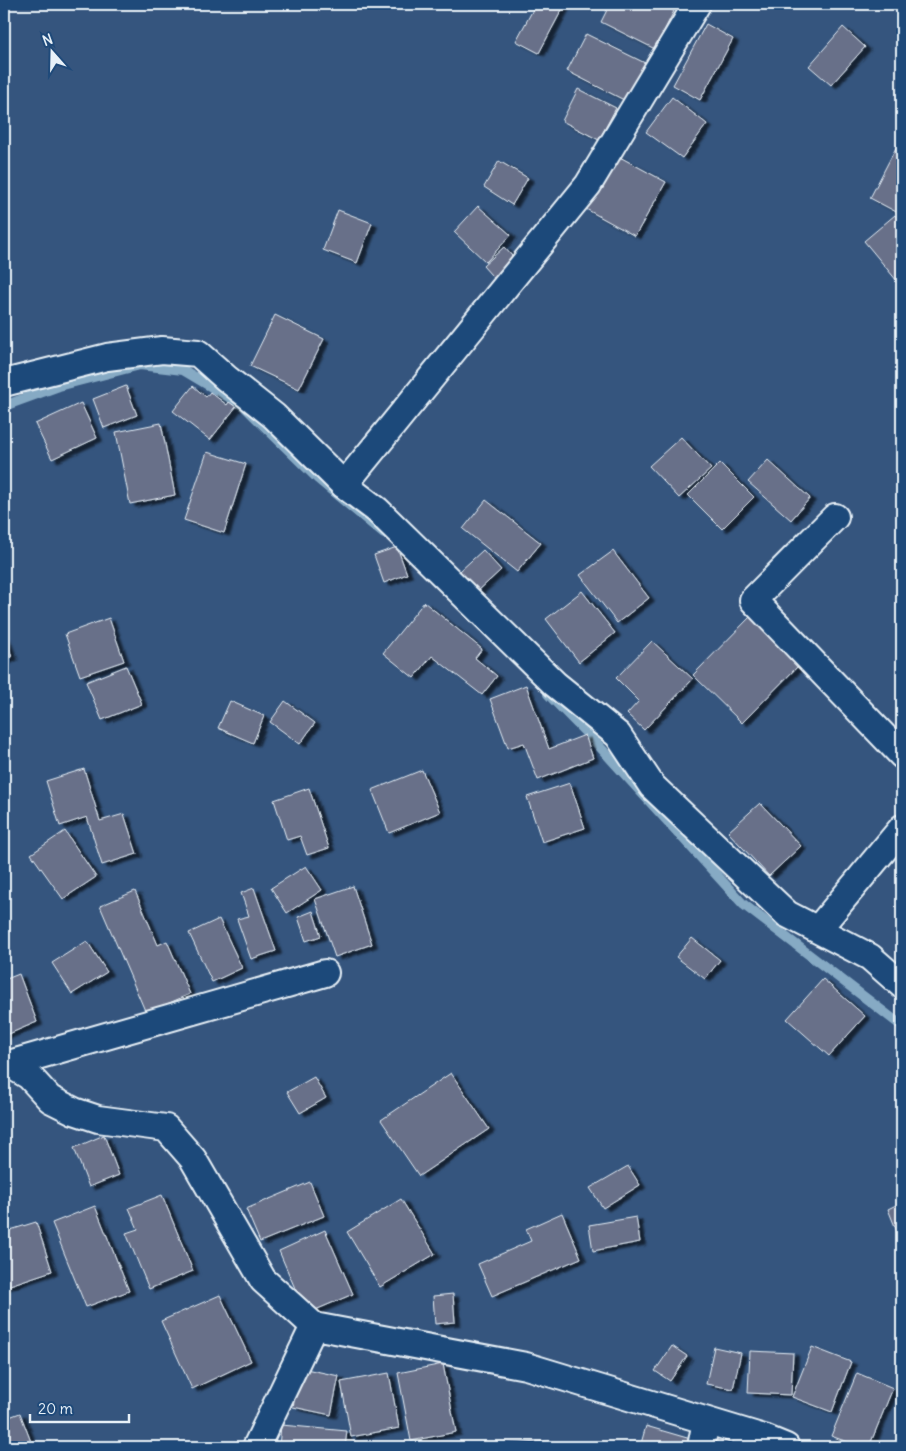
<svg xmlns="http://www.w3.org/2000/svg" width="906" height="1451" font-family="Delius,sans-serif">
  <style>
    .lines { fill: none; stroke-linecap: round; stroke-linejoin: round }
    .stream { stroke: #86aac4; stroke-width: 10 }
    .building { fill: #676f89; stroke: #e8f1f8; filter: url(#shadow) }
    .street-casing { stroke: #e8f1f8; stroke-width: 30 }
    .street { stroke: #1f4a7a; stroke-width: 26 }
  </style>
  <defs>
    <filter id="shadow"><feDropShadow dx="5.5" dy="3" stdDeviation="1" flood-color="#0009"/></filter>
  </defs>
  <rect width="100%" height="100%" fill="#35557e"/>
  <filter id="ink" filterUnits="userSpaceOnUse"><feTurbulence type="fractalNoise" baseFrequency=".02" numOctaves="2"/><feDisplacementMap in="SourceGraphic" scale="10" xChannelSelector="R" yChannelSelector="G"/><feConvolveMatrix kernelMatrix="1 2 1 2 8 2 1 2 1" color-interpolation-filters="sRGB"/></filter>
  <g filter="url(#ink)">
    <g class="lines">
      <!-- stream -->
      <g class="stream">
        <path d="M4,406L59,386L140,365L183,370L245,407L318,479L384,534"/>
        <path d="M548,694L600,747L743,904L902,1026"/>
      </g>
    </g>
    <!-- building -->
    <g class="building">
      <path d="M536,4H565L539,53L516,41Z"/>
      <path d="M610,4H658L674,11L655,49L601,22Z"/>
      <path d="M706,24L733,39L700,100L673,85Z"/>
      <path d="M843,27L865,47L831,85L809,66Z"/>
      <path d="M586,34L645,63L626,101L567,71Z"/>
      <path d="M578,89L616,108L599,140L562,121Z"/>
      <path d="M672,97L707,124L682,158L646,132Z"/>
      <path d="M902,136V215L870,198Z"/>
      <path d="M616,155L666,182L635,236L586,209Z"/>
      <path d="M499,161L528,178L512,205L484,187Z"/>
      <path d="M478,206L511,235L486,262L454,232Z"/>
      <path d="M338,210L372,223L357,263L323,250Z"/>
      <path d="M895,215L902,224V287L864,241Z"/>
      <path d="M504,247L521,266L500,285L483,266Z"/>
      <path d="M275,315L324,339L299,389L250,366Z"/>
      <path d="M126,386L137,415L104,428L93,399Z"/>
      <path d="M193,386L206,397L210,392L227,405L229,402L236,407L210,440L173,411Z"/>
      <path d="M81,403L97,438L52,459L35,424Z"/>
      <path d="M161,423L175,495L130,504L116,432Z"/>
      <path d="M681,437L711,469L679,498L649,466Z"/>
      <path d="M207,452L246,464L224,533L184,520Z"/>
      <path d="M768,460L810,498L791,520L748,482Z"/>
      <path d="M720,463L754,497L722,529L688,495Z"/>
      <path d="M486,500L541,543L517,572L463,529Z"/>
      <path d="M397,547L407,574L384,583L374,555Z"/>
      <path d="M483,550L501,570L478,591L460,571Z"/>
      <path d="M613,551L649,598L617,623L580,575Z"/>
      <path d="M582,591L615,633L579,662L546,619Z"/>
      <path d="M424,602L482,649L475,658L497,676L482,695L432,656L414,678L383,653Z"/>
      <path d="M753,614L802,662L742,723L693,675Z"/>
      <path d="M109,618L124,661L80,676L65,634Z"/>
      <path d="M4,636L12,657L4,661Z"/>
      <path d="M652,641L693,679L644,730L627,714L639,701L616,678Z"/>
      <path d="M126,666L142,704L102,720L86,682Z"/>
      <path d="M526,685L549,749L585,735L593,758L538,780L524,743L508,748L490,699Z"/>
      <path d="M230,701L264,716L253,743L218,728Z"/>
      <path d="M285,701L315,723L300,744L270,722Z"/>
      <path d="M84,769L100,821L124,814L137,854L102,865L87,817L60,826L46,781Z"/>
      <path d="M422,770L440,812L389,833L372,790Z"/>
      <path d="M570,783L585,828L542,842L527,797Z"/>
      <path d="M309,788L329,848L307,855L300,836L287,840L274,800Z"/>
      <path d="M760,803L801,846L769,876L728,832Z"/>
      <path d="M65,831L96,877L63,899L31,854Z"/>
      <path d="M306,866L322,890L287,913L271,888Z"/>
      <path d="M353,886L372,944L335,957L315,899Z"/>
      <path d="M254,888L276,951L251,959L237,919L249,916L241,893Z"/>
      <path d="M135,891L158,945L167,941L190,994L146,1013L100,906Z"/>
      <path d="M313,911L321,936L306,941L298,917Z"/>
      <path d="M219,919L242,968L212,982L189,933Z"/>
      <path d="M692,938L720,960L705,979L676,957Z"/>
      <path d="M87,941L107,972L72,994L52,963Z"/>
      <path d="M19,974L37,1022L4,1036V980Z"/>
      <path d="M823,979L865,1016L829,1056L787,1019Z"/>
      <path d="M451,1073L489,1129L419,1176L381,1120Z"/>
      <path d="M314,1077L326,1098L300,1113L287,1092Z"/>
      <path d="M104,1135L119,1175L89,1187L74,1148Z"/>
      <path d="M628,1166L640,1185L603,1208L590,1188Z"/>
      <path d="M310,1182L324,1216L260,1242L246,1209Z"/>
      <path d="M162,1195L193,1271L149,1289L126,1233L138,1229L129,1208Z"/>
      <path d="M401,1199L435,1254L380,1287L347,1232Z"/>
      <path d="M902,1202V1244L888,1209Z"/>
      <path d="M95,1206L129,1291L86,1307L52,1223Z"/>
      <path d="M562,1213L581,1258L492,1296L478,1264L531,1241L526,1229Z"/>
      <path d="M636,1217L640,1242L593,1251L589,1225Z"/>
      <path d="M36,1222L52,1271L4,1287V1232Z"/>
      <path d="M325,1230L353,1294L306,1314L279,1251Z"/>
      <path d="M453,1294L455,1322L435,1324L433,1296Z"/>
      <path d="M220,1295L251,1361L192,1389L161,1321Z"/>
      <path d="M672,1346L687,1356L670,1381L655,1371Z"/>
      <path d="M714,1347L741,1353L733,1389L706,1384Z"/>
      <path d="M812,1347L851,1362L832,1412L792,1397Z"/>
      <path d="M750,1351L793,1353L791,1395L748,1393Z"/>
      <path d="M443,1364L456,1432L411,1441L398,1373Z"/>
      <path d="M301,1368L339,1376L331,1415L293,1407Z"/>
      <path d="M389,1373L399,1428L351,1437L341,1382Z"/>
      <path d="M857,1373L893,1388L869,1447H861L831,1436Z"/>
      <path d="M20,1413L33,1447H4V1419Z"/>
      <path d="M281,1425L347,1431L345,1447H279Z"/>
      <path d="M646,1426L694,1440L692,1447H640Z"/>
      <path d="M550,1441V1447H502V1445Z"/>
    </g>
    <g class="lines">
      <defs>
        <g id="street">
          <path d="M4,383L107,357L162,350L198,353L226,378L274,416L344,485L377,510L555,684L618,735L652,786L787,914L870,957L902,985"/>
          <path d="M344,485L588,185L697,4"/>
          <path d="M835,517L753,600L902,755"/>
          <path d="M818,929L902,828"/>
          <path d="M9,1064L325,973"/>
          <path d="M4,1065L9,1064L29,1076L50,1099L74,1111L98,1119L166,1128L193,1159L263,1280L314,1326"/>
          <path d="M256,1447L314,1326L526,1366L764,1438L786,1447"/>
          <path d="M701,1447L706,1421"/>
        </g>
      </defs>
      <!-- street casing -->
      <use href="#street" class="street-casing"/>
      <!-- street -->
      <use href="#street" class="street"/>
    </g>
  </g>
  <!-- margin -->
  <rect width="906" height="1451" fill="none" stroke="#1f4a7a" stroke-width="20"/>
  <rect x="10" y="10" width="886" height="1431" fill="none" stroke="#e8f1f8" stroke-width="2" filter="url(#ink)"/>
  <!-- north arrow -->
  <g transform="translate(52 52) rotate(340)" stroke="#1f4a7a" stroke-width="4" paint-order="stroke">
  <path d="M0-4L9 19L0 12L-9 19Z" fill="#e8f1f8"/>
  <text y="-8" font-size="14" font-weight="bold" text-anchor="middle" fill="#e8f1f8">N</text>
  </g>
  <!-- scale -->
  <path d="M30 1414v8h99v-8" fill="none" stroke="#e8f1f8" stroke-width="2.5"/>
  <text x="38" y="1414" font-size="15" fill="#e8f1f8" stroke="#1f4a7a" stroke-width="4" paint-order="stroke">20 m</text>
</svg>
